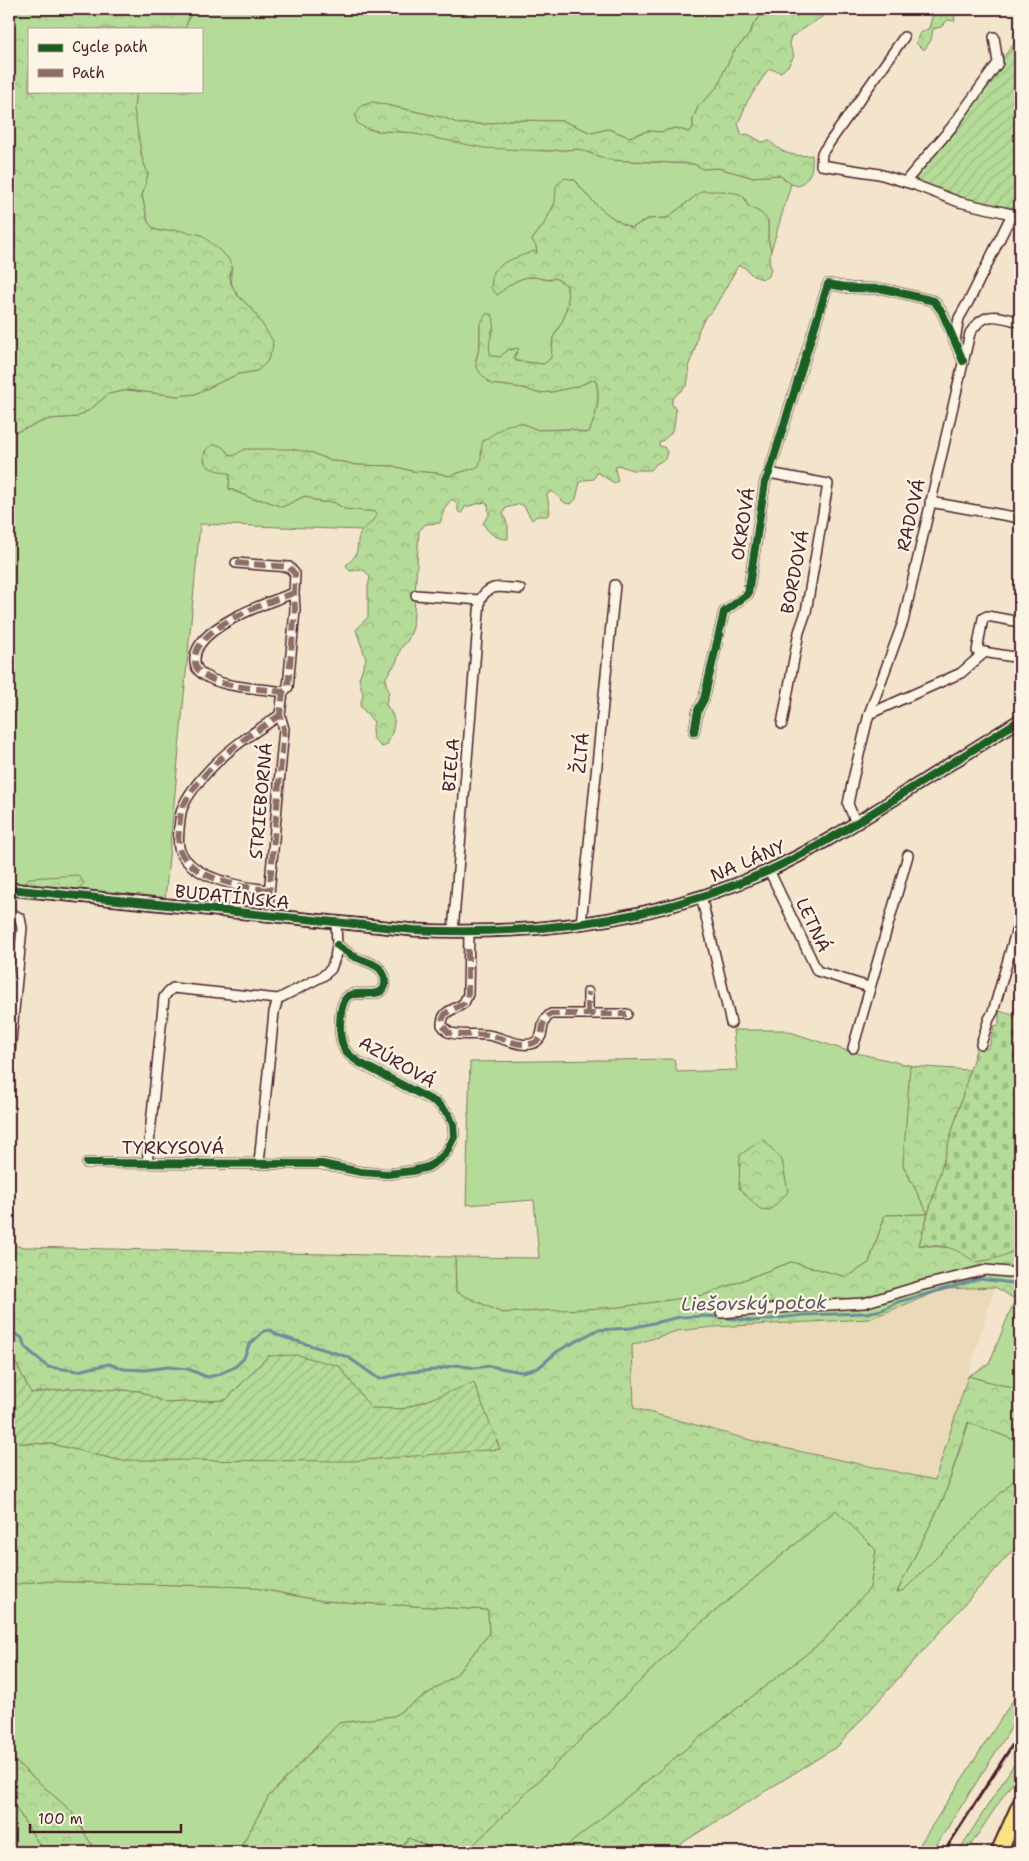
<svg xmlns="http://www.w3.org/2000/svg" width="1029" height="1861" font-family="'Shantell Sans',sans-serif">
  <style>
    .built { fill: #ebdaba }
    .green { fill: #b4db97; stroke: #7f7d61 }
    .forest { fill: url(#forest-crowns); stroke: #7f7d61 }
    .cemetery { fill: url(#cemetery-stones); stroke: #7f7d61 }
    .garden { fill: url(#garden-furrows); stroke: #7f7d61 }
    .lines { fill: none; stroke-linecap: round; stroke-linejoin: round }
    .stream { stroke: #6e8d99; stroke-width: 3 }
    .minor-casing { stroke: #4a1f2b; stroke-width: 12 }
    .tertiary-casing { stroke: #4a1f2b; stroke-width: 15 }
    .primary-casing { stroke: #4a1f2b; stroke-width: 19 }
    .minor { stroke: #fcf5e5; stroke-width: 9 }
    .tertiary { stroke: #fcf5e5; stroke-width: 11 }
    .primary { stroke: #f8e281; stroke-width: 15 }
    .rail { stroke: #4a1f2b; stroke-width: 3 }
    .quiet { stroke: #8d6e63; stroke-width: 6; stroke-dasharray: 12 6; stroke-linecap: butt }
    .cycleway-casing { stroke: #fcf5e5; stroke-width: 11 }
    .cycleway { stroke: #1b5e20; stroke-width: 8 }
    .labels { text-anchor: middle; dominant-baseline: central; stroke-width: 4.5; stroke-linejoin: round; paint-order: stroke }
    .street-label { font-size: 18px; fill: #4a1f2b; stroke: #fcf5e5 }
    .water-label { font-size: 19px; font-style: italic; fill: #5c5662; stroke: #fcf5e5 }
  </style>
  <defs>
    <pattern id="forest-crowns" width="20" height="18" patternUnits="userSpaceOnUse" patternTransform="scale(1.25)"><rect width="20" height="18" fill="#b4db97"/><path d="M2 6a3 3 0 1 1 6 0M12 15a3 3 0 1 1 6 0" fill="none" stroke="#9cbc82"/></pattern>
    <pattern id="cemetery-stones" width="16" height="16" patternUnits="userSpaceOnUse" patternTransform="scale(1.25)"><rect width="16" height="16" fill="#b4db97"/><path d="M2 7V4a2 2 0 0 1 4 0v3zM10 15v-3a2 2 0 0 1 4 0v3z" fill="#9cbc82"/></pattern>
    <pattern id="garden-furrows" width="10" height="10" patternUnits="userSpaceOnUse" patternTransform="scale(1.25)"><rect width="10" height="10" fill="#b4db97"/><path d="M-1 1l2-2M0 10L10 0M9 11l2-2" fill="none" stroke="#9cbc82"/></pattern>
  </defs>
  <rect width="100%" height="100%" fill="#f2e5cc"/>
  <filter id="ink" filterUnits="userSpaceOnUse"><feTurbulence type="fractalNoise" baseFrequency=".02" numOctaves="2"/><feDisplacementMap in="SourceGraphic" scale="10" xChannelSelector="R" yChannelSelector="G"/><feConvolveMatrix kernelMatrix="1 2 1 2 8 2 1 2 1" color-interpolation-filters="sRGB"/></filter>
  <g filter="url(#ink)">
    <!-- built -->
    <path class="built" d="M995,1287L936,1480L765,1444L634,1408L632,1345L677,1331L714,1327L869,1319L944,1289Z"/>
    <!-- green -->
    <g class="green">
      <path d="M192,9H623L629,14L652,12L656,9H768L754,23L749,35L734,51L723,73L719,85L698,107L693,119V128L689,132L675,128L661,132L648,131L629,137L608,129L592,133L563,121L510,120L487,124H459L445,118L373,102L367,129L379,131L405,132L547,151L578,149L610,160L694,164L703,169L718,168L751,177L779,175L791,184L771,251L768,239V220L761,213L748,206L744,197L702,191L667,218L648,219L631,228C607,217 590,201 575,180L555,203L544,224L532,240L536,246L537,254L497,295C507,287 517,277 532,277C541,277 546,282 555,278L567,285L568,302L564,318L553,338L551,358L544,364L516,361L514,358L518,349H509L500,357L490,356L487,346L494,328L480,324V345L476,360L491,384L524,388L537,393L552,392L578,386L595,379C601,394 596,418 589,432L583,433L572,429L538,430L521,423L481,449L482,461L478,467L449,476L437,473L411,471L393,466L355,465L344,462L331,461L313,453L233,456H230L222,447L205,451C200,472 218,468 230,474L229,489L253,499L264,500L282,507L305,496L320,502H333L345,509L376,511L377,514L369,527L362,530L200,524L164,911L9,894V430L16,432L49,419L77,417L91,409L108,394L128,390L178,396L195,394L238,374L257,371L253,310C238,296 227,288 232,266L177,230L160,231L154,229L148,222L142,196L148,174L142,158L133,109L136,91H201V29H185Z"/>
      <path d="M733,1030H784L848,1051L913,1066L903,1165L928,1214L885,1215L869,1263L846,1277L791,1262L704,1295L614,1308L502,1313L456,1292L455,1257L539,1258L534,1200L466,1205L470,1062L674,1059L677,1072L737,1070Z"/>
      <path d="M1015,1299L1020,1302V1390L968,1376L989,1364Z"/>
      <path d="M969,1422L1020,1442V1474L904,1591L897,1592L944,1497Z"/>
      <path d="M836,1510L876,1550L870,1588L823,1641L698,1739L560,1852H466L688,1634Z"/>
      <path d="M40,1581L250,1587L323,1601L488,1610L489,1634L456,1675L394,1716L339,1723L269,1796L238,1852H96L71,1811L16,1762L9,1750V1585Z"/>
      <path d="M1020,1689V1714L932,1852H915Z"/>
      <path d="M1020,1755V1771L966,1852H958Z"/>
      <path d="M9,1797L44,1852H9Z"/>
      <path d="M409,1838L440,1852H396Z"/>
    </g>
    <!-- forest -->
    <g class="forest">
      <path d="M9,9H192L185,29H29V91H136L134,109L142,158L148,174L142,196L148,222L154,229L160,231L177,230L202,235L228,258L232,266L230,276L231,284L238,296L253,310L273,341L272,350L267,362L257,371L238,374L195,394L178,396L128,390L108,394L91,409L77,417L49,419L16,432L9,430Z"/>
      <path d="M768,9H834L791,37L789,43L794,56L788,66L781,72L770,69L767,71L747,102L738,124L742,135L748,134L762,142L770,141C782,154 795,157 812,155C813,171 811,176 799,186L791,184L779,175L751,177L718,168L703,169L694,164L610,160L578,149L547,151L484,148L405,132L379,131L367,129L357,123L355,116L361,106L373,102L445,118L459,124H487L510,120L563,121L592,133L608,129L629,137L648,131L661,132L675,128L689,132L693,128V119L698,107L719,85L723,73L734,51L749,35L754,23Z"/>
      <path d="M940,9H954L955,21L948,20L941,27L933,29L931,40L925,49H922L916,43L919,34L929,28L932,17Z"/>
      <path d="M565,178L575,180C590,201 607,217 631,228L648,219L667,218L702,191H723L740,194L744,197L748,206L761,213L768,220V239L771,251L769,260L771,269L769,276L763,279L753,276L744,267L738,266L713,310L706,316L699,329L694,352L688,367L689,374L687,385L672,399V404L676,410C674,429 675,432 659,443V446L664,447L667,452L665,459L656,464L651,470H632L618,465L615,469L618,481L614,483L597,472L594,479L585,480L580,482L576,499L571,504L565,503L552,491L547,494L550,513L547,516H537L532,520L524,506L520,504L506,508L503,513L508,526V539C496,539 488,533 483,523L489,515L488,505L485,502L465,507L461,514L458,511V504L452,499L445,507L440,523L426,524L419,531L413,628L408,640L401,648L396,663L386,677V684L389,691L386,705C399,720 394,728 387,745L382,747C371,738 371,735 374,722L360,706L363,695L359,678L366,659L356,630L368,617V587L370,577L364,570L350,571L346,565C349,562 353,559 355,556C359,549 356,539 361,532C366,526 373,523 377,514L376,512L345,509L333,502H320L305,496L282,507L264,500L253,499L229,488L230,474C222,470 215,472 208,466C200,459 205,443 218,445C224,446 227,454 233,456L245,449H291L313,453L331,461L344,462L355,465L393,466L411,471L437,473L449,476L478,467C483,459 480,450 483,441L507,425L521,423L538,430L572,429L583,433L589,432C596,418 602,394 595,379L578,386L552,392L537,393L524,388L491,384L481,374L476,366V360L480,345V324L486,314H491L494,319C494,334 486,341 491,356L500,357L509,349L512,350L517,348L519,349L514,357L516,361L544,364L551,358L553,338L564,318L568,302L567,285L555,278C546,282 541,277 532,277C517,277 507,287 497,295L491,288L493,271L505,262L534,251L537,253L536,246L532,240L544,224L555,203L556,186Z"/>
      <path d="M78,875L84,883L75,892L27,886L26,881L29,878Z"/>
      <path d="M910,1066L970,1070L919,1245L1011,1253L1020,1240V1302L995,1287L944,1289L869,1319L714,1327L677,1331L632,1345L634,1408L765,1444L935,1480L968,1376L1020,1390V1442L968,1422L944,1497L897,1592L904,1590L1020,1474V1542L838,1746L685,1841L674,1852H560L698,1739L823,1641L870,1588L876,1550L836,1510L688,1634L466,1852H440L409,1838L396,1852H238L269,1796L339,1723L394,1716L456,1675L489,1634L488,1610L323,1601L250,1587L40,1581L9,1585V1432L19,1443L52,1444L118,1460L500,1449L474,1384L403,1409L370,1408L339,1366L268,1356L226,1400L166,1403L139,1391L79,1388L30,1393L17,1365L9,1360V1245L26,1247L455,1257L456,1292L502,1313L620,1307L704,1295L791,1262L847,1277L869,1263L885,1215L928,1214L903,1165Z"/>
      <path d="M763,1139L782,1160L788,1192L770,1210L760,1209L739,1188L740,1155Z"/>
      <path d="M9,1750L16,1762L71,1811L96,1852H44L9,1797Z"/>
    </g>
    <!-- cemetery -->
    <path class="cemetery" d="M999,1011L1020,1017V1245C1008,1257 992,1260 975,1262C953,1246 946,1246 919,1245L977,1046L987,1049L989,1047L994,1026L999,1025Z"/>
    <!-- garden -->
    <g class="garden">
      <path d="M1020,36V208L969,204L897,184L931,149Z"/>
      <path d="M297,1355L339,1366L371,1408L403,1409L474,1383L500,1449L353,1461L118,1460L52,1444L19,1443L9,1432V1360L17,1365L31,1393L79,1388L139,1391L166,1403L226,1400L268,1356Z"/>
    </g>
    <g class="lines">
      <!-- stream -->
      <g class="stream">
        <path d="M9,1330L22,1338L25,1347L48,1367L78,1371L109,1364L124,1369L145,1370L168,1367L188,1369L207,1377L217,1375L235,1367L244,1358L249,1345L264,1331L271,1330L277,1335L348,1357L379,1379L410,1372L435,1370L456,1365L474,1368L489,1366L522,1372L538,1368L558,1351L597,1330L631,1328L680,1317L708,1316L753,1321L804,1315L866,1313L882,1310L898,1302L980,1279L1020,1284"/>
        <path d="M1007,1852L1020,1826"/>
      </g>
      <defs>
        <g id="minor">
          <path d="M904,37L822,153L821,165L879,174L915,185L959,202L1012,214L971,297L959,318L955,340"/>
          <path d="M905,182L951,128L998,63L994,37"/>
          <path d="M769,473L828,484L806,612L799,632L782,724"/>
          <path d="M930,502L1020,518"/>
          <path d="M236,563L289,567L295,574L294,593L295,610L288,687L283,692C260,688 222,688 204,675C198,671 194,666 195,659C195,627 268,602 294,593"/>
          <path d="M416,595L480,600C490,582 502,588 520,589"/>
          <path d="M1020,622L987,616L983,618L977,651L1020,658"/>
          <path d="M869,714L961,673L985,652"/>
          <path d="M694,732L698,710L704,699L724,612L748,594L765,482L769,473L828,284L850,288L884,289L934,301L942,312L963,361"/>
          <path d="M856,823L848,804L853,779L869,714L903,622L970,333C985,310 997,316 1020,322"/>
          <path d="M769,870L817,971L869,987"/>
          <path d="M268,890C241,887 193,879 180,851C177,844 179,835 179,828C180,822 180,815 182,809C188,793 204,775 216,763C235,744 258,730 280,715"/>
          <path d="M701,896L731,1023"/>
          <path d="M9,912L20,918L22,928L9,1062"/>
          <path d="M267,916L284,729L280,715L283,692"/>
          <path d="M581,924L615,585"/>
          <path d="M453,932L480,600"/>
          <path d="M469,932L468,994L464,1003C454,1011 442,1009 442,1025L448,1032C460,1037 475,1033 487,1035C500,1036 525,1051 537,1041C546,1034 538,1022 551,1014H627"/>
          <path d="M588,1014V992"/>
          <path d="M981,1044L989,1019L993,1012L1020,918"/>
          <path d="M853,1048L908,855"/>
          <path d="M87,1163L322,1164L361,1172L388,1174L412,1171L428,1167L437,1161L446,1153L454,1137L453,1124L449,1115L437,1103L360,1063C345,1053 341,1048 340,1029C340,1019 340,1003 348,996C357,989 388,1002 385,980C385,976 382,970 378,967C371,962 361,960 353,956C348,953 342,949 337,945"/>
          <path d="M147,1163L164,997L168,992L173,988L278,999"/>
          <path d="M259,1163L274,1012L278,999L323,976L331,969L335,958L337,945L336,923"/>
          <path d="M721,1313L792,1307L864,1303L920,1286L986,1270L1009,1272"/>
        </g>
        <path id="tertiary" d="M9,889L414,930C535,936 657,921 768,871C812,851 855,824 896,798C937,772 979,746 1020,720"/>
        <path id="primary" d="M999,1852L1020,1805"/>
      </defs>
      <!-- minor casing -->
      <use href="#minor" class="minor-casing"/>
      <!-- tertiary casing -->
      <use href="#tertiary" class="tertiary-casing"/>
      <!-- primary casing -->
      <use href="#primary" class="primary-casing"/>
      <!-- minor -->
      <use href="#minor" class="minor"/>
      <!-- tertiary -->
      <use href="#tertiary" class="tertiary"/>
      <!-- primary -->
      <use href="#primary" class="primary"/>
      <!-- rail -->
      <path class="rail" d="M944,1852L1020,1733"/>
      <!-- quiet -->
      <g class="quiet">
        <path d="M236,563L289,567L295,574L294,593L295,610L288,687L283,692C260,688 222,688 204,675C198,671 194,666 195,659C195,627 268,602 294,593"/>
        <path d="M268,890C241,887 193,879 180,851C177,844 179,835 179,828C180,822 180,815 182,809C188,793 204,775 216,763C235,744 258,730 280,715"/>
        <path d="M267,916L284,729L280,715L283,692"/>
        <path d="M468,949V994L464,1003C454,1011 442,1009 442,1025L448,1032C460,1037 475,1033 487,1035C500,1036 525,1051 537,1041C546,1034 538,1022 551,1014H627"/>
        <path d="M588,1014V992"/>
      </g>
      <defs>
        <g id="cycleway">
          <path d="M694,732L698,710L704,699L724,612L748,594L765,482L769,473L828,284L850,288L884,289L934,301L942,312L963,361"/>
          <path d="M9,889L414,930C535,936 657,921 768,871C812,851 855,824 896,798C937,772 979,746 1020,720"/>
          <path d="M87,1163L322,1164L361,1172L388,1174L412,1171L428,1167L437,1161L446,1153L454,1137L453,1124L449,1115L437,1103L360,1063C345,1053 341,1048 340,1029C340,1019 340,1003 348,996C357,989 388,1002 385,980C385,976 382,970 378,967C371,962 361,960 353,956C348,953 342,949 337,945"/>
        </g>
      </defs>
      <!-- cycleway casing -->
      <use href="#cycleway" class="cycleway-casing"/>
      <!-- cycleway -->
      <use href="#cycleway" class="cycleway"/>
    </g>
  </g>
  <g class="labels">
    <!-- street labels -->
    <g class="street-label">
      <text transform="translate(911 515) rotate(-77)">RADOVÁ</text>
      <text transform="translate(743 524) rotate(-81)">OKROVÁ</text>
      <text transform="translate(795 572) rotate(-79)">BORDOVÁ</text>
      <text transform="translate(581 753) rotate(-84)">ŽLTÁ</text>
      <text transform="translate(451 765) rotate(-85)">BIELA</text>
      <text transform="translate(261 801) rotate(-85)">STRIEBORNÁ</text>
      <text transform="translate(748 861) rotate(-23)">NA LÁNY</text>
      <text transform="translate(232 897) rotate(6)">BUDATÍNSKA</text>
      <text transform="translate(813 925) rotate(65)">LETNÁ</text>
      <text transform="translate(397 1062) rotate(30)">AZÚROVÁ</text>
      <text x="173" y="1148">TYRKYSOVÁ</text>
    </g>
    <!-- water labels -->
    <g class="water-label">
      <text transform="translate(754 1303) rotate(-1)">Liešovský potok</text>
    </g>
  </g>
  <!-- margin -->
  <rect width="1029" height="1861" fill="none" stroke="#fcf5e5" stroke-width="30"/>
  <rect x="15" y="15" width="999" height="1831" fill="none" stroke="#4a1f2b" stroke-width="2" filter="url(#ink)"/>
  <!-- legend -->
  <rect x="28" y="28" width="175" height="65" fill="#fcf5e5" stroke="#b59f9b"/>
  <rect x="38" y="44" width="25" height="8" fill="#1b5e20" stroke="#b59f9b"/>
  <text x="72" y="52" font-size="15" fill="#4a1f2b">Cycle path</text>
  <rect x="38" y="69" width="25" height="8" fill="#8d6e63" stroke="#b59f9b"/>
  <text x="72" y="78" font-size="15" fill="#4a1f2b">Path</text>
  <!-- scale -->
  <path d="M30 1824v8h151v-8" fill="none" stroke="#4a1f2b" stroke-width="2.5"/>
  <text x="38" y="1824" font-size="15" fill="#4a1f2b" stroke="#fcf5e5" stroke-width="4" paint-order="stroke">100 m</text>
</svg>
